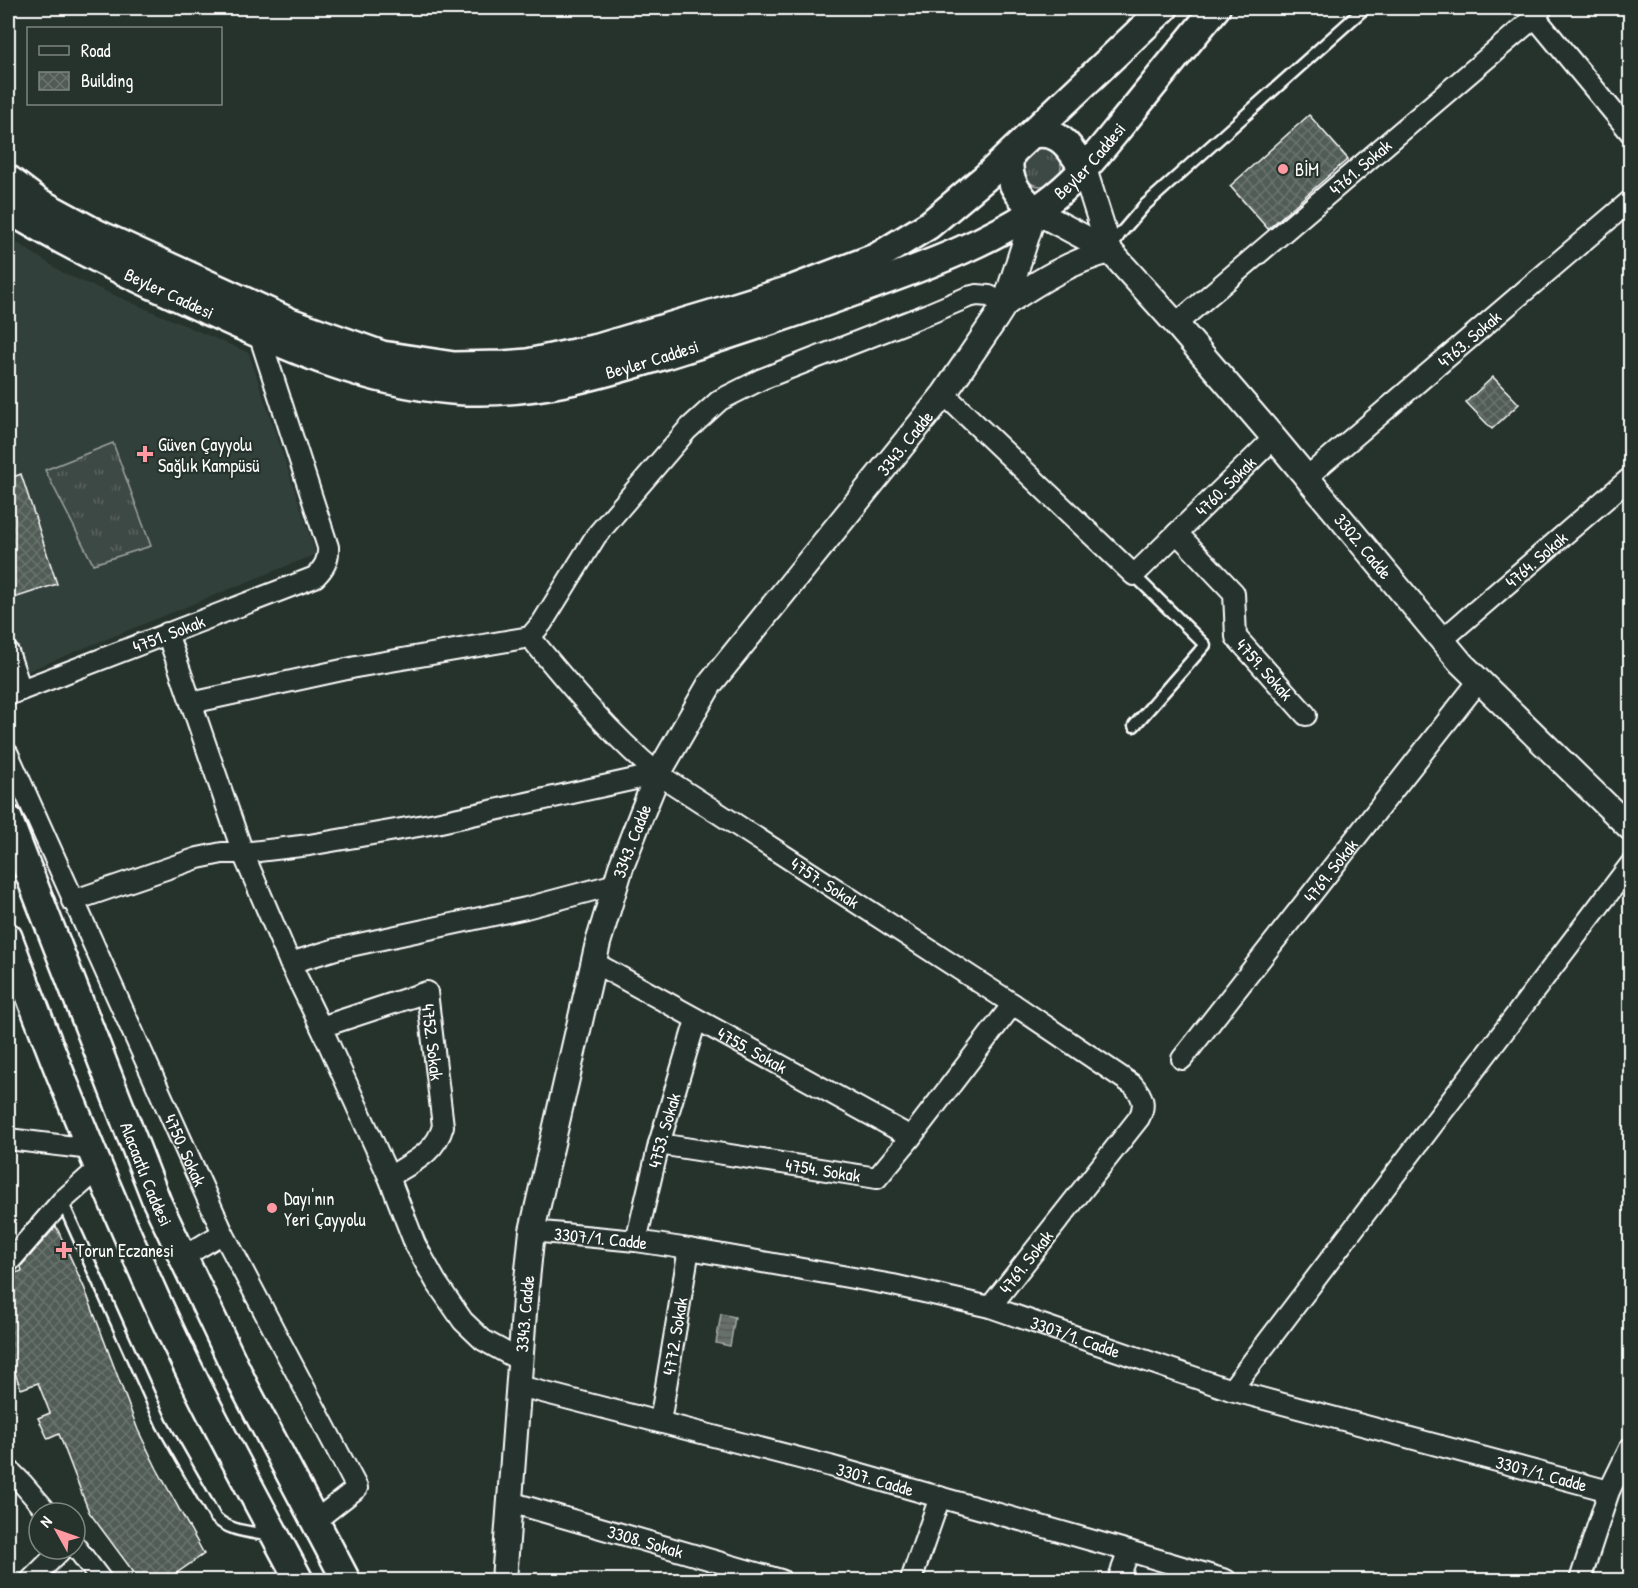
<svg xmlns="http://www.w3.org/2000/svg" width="1638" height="1588" font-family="'Patrick Hand',sans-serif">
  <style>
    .built { fill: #333f3a }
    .grass { fill: url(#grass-tufts); stroke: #9ea4a2; stroke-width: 1.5 }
    .water { fill: url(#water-rules); stroke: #a4a9a7; stroke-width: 1.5 }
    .building { fill: url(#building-cross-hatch); stroke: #fff; stroke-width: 1.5 }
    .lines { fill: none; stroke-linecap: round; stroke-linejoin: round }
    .service-casing { stroke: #fff; stroke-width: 15 }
    .minor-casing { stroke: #fff; stroke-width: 24 }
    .tertiary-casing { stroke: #fff; stroke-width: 28 }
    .secondary-casing { stroke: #fff; stroke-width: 32 }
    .service { stroke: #26332d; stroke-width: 10 }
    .minor { stroke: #26332d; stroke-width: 20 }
    .tertiary { stroke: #26332d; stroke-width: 24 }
    .secondary { stroke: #26332d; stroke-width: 27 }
    .poi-dot { fill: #ff9aa2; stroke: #26332d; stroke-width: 2 }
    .labels { text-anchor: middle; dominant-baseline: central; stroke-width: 4.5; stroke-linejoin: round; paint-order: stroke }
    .street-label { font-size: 18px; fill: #fff; stroke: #26332d }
    .poi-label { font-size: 18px; fill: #fff; stroke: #26332d; text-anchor: start }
  </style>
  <defs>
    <pattern id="grass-tufts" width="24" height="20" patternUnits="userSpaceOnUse" patternTransform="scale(1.5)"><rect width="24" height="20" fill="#3e4944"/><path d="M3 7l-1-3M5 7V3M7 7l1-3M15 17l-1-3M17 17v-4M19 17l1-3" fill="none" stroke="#5b6460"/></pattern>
    <pattern id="water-rules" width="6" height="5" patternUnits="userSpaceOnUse" patternTransform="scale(1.5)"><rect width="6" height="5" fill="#67706c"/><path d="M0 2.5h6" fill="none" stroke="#575a59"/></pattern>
    <pattern id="building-cross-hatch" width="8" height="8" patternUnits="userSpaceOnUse" patternTransform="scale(1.5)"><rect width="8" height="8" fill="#515c57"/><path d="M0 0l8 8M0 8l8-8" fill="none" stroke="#6b7470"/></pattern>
  </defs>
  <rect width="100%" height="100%" fill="#26332d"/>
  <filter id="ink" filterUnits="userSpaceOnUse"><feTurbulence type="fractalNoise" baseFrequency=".0167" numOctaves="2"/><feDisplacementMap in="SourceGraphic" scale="12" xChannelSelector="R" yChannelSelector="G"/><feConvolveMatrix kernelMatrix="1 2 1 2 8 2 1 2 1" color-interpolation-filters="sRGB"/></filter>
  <g filter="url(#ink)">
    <!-- built -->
    <path class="built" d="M8,237L65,274L249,353L316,554L8,679Z"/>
    <!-- grass -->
    <g class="grass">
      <circle cx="1041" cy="166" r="20"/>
      <path d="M113,443L151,546L93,564L45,470Z"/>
    </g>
    <!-- water -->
    <path class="water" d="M721,1314L735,1317L730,1346L716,1343Z"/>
    <!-- building -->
    <g class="building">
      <path d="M1309,115L1348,159L1268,229L1230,186Z"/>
      <path d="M1493,377L1519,404L1492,429L1466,402Z"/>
      <path d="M21,474L57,584L8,600V479Z"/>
      <path d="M56,1226L84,1287L138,1430L157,1469L204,1554L165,1581H140L89,1512L59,1434L48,1439L38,1418L50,1413L38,1383L21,1389L8,1355V1277L9,1275L22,1271L21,1266Z"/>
    </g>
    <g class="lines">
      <defs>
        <g id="service">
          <path d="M1111,248L1120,234L1144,206L1365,8"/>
          <path d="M1134,726L1205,645L1134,575"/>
          <path d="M62,1201L162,1424L215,1517C229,1532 253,1532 272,1536"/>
        </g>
        <g id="minor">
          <path d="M1535,17L1630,132"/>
          <path id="s1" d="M1176,324L1535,17L1542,8"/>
          <path id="s2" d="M944,394L1134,575L1274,438"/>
          <path id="s3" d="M1307,477L1630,201"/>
          <path id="s4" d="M1177,533L1234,593L1236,637L1306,715"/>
          <path d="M167,633L243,853L290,963L321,1027L389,1177L415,1244L436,1282L463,1321L483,1340L521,1361"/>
          <path id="s5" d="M530,637C570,686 609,733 658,774L1013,1004L1133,1085C1143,1096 1146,1105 1139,1118L990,1307"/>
          <path id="s6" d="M1442,640L1630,478"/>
          <path d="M8,652L21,690"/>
          <path id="s7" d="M8,695L315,577C324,568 329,560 328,547L259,334"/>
          <path d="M191,703L356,667L530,637L542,623L596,536L687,430L720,400L762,379L928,314L968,297L977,295L989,296L1005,304"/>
          <path id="s8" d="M8,754L223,1233L357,1488L315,1521"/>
          <path d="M72,901L198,858L222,853H243L309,845L436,823L658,774"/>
          <path id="s9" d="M593,962L911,1137"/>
          <path d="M290,963L336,949L526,908L616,884"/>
          <path id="s10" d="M321,1027L427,992L443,1126C436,1153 411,1163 389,1177"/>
          <path id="s11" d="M1182,1059L1478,682"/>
          <path d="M8,1139L91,1149"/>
          <path id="s12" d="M659,1144L877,1178L911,1137L1013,1004"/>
          <path id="s13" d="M532,1231L636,1241L689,1249L893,1285L990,1307L1231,1390L1609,1491"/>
          <path id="s14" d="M636,1241L659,1144L696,1020"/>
          <path d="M183,1257L223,1233"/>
          <path d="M8,1263L62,1201L99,1168"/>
          <path id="s15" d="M519,1386L830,1466L1129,1551L1226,1580"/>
          <path d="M1231,1390L1630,865"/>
          <path id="s16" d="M660,1422L689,1249"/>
          <path d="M8,1469L23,1484L48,1513"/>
          <path id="s17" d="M510,1502L781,1580"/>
          <path d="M75,1546L101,1580"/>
          <path d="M31,1580L62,1549"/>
          <path d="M911,1580L940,1497"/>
          <path d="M1118,1580L1129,1551"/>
          <path d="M1580,1580L1609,1491L1630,1448"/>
        </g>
        <g id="tertiary">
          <path d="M1084,169L1110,251"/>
          <path d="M1005,304C1038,282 1071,261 1110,251"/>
          <path id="s18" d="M504,1580L525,1299L532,1231L598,943L621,867L642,813L658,774L710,684L944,394L996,318L1005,304L1035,211L1110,251L1176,324L1274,438L1461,663L1630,828"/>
        </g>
        <g id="secondary">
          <path d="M1032,134C1061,129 1070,148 1084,169"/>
          <path d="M1011,154C1003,177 1019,196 1035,211"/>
          <path d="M8,179L37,201L98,234L290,322L382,355L454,366L503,365L528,363L598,348L735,307L793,289L877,257L929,225L986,177L1164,8"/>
          <path id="s19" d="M8,209C70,247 137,278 204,309C285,346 361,382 452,390C535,397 615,371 694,346C740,331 786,316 831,300C905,273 993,245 1055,196C1084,173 1106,143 1129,115C1158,79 1187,43 1216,8"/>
          <path id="s20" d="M8,819L157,1202L244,1386L346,1580"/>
          <path d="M8,937C53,1060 103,1182 157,1302C200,1397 250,1488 299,1580"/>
        </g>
      </defs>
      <!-- service casing -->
      <use href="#service" class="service-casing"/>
      <!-- minor casing -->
      <use href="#minor" class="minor-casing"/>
      <!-- tertiary casing -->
      <use href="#tertiary" class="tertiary-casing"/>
      <!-- secondary casing -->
      <use href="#secondary" class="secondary-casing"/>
      <!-- service -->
      <use href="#service" class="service"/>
      <!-- minor -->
      <use href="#minor" class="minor"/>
      <!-- tertiary -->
      <use href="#tertiary" class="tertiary"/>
      <!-- secondary -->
      <use href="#secondary" class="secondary"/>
    </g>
  </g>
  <!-- markers -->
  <g class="poi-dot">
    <circle cx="1283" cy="169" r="6"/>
    <path d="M142 445h6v6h6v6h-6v6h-6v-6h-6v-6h6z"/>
    <circle cx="272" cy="1208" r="6"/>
    <path d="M61 1241h6v6h6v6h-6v6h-6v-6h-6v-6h6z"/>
  </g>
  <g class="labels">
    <!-- street labels -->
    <g class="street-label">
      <text stroke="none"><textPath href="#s19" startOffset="1172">Beyler Caddesi</textPath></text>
      <text stroke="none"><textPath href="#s1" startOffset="242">4761. Sokak</textPath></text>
      <text stroke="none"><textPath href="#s19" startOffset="182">Beyler Caddesi</textPath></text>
      <text stroke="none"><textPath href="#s3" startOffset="213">4763. Sokak</textPath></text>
      <text stroke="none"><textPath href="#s19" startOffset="686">Beyler Caddesi</textPath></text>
      <text stroke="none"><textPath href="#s18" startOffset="1239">3343. Cadde</textPath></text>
      <text stroke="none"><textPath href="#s2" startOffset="390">4760. Sokak</textPath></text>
      <text stroke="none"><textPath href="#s18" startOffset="1982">3302. Cadde</textPath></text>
      <text stroke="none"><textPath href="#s6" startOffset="124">4764. Sokak</textPath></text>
      <text stroke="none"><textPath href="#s7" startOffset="172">4751. Sokak</textPath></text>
      <text stroke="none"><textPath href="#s4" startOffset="170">4759. Sokak</textPath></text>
      <text stroke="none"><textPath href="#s18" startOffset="753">3343. Cadde</textPath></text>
      <text stroke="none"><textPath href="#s11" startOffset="240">4769. Sokak</textPath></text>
      <text stroke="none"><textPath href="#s5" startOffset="387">4757. Sokak</textPath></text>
      <text stroke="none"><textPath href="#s10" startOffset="162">4752. Sokak</textPath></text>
      <text stroke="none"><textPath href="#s9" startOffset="182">4755. Sokak</textPath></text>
      <text stroke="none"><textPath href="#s14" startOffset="114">4753. Sokak</textPath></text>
      <text stroke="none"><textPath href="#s8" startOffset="434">4750. Sokak</textPath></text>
      <text stroke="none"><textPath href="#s12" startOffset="166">4754. Sokak</textPath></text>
      <text stroke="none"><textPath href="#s20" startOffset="381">Alacaatlı Caddesi</textPath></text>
      <text stroke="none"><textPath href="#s13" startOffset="69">3307/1. Cadde</textPath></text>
      <text transform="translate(1026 1262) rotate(-52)">4769. Sokak</text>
      <text stroke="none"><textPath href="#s18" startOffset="267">3343. Cadde</textPath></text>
      <text stroke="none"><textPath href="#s16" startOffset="87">4772. Sokak</textPath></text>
      <text stroke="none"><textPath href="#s13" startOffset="555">3307/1. Cadde</textPath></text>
      <text stroke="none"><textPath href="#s13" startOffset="1041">3307/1. Cadde</textPath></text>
      <text stroke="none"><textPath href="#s15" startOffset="368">3307. Cadde</textPath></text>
      <text stroke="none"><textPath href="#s17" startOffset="141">3308. Sokak</textPath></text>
    </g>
    <!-- poi labels -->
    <g class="poi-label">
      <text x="1295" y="169">BİM</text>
      <text x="158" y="444">Güven Çayyolu<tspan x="158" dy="21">Sağlık Kampüsü</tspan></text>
      <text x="284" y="1198">Dayı'nın<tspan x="284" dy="21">Yeri Çayyolu</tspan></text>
      <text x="76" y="1250">Torun Eczanesi</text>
    </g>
  </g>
  <!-- margin -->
  <rect width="1638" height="1588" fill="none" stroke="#26332d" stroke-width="30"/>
  <rect x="15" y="15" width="1608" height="1558" fill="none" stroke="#fff" stroke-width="2" filter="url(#ink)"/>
  <!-- legend -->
  <rect x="27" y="27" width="195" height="78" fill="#26332d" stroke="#7d8581" stroke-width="1.5"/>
  <rect x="39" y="46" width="30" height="9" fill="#26332d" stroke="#7d8581" stroke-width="1.5"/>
  <text x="81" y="57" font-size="18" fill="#ffffff">Road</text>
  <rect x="39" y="72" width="30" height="18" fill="url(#building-cross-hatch)" stroke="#7d8581" stroke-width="1.5"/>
  <text x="81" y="87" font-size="18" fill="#ffffff">Building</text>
  <!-- north arrow -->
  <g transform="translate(57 1531) rotate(310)"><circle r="28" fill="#26332d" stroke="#7d8581" stroke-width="1.5"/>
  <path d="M0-4.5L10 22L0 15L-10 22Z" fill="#ff9aa2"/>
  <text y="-9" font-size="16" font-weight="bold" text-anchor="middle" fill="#ffffff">N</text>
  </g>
</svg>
